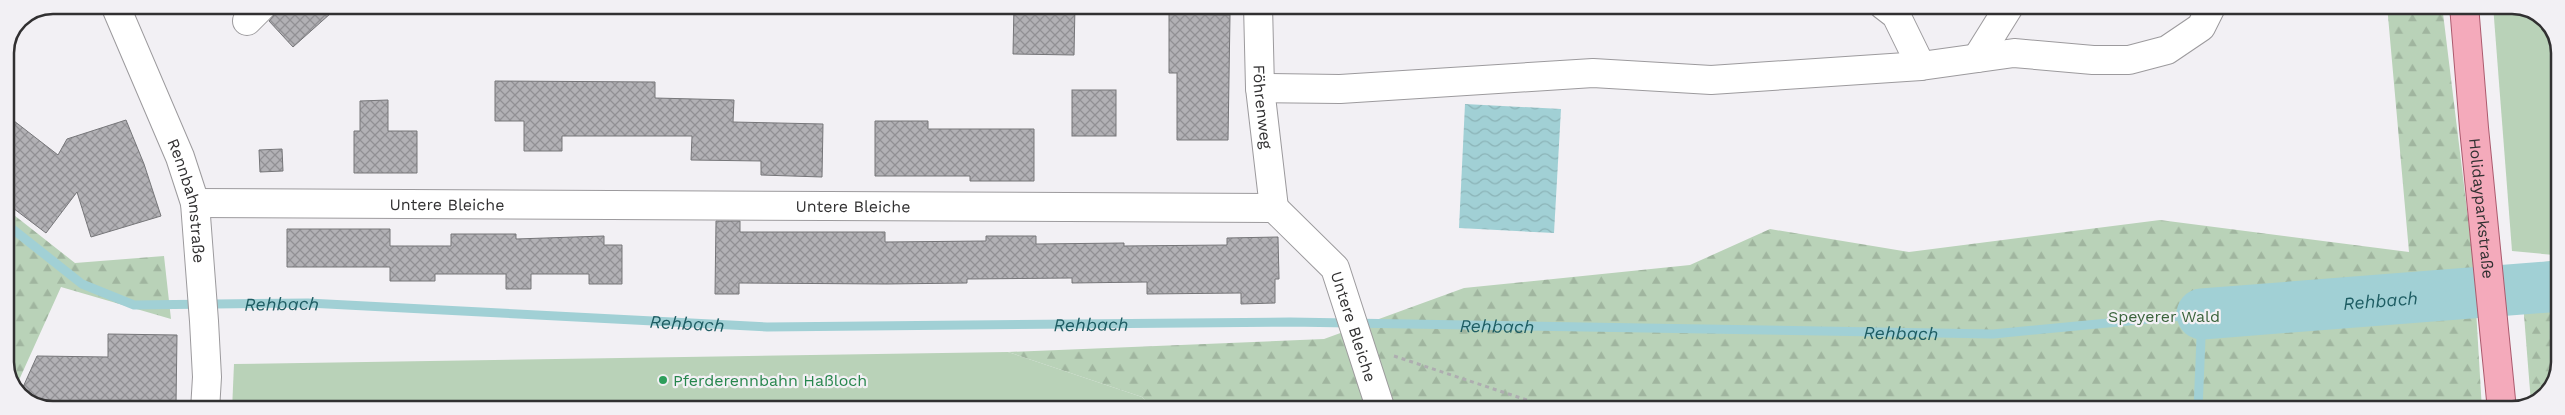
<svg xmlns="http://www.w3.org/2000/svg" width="2565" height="415" font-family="'Work Sans',sans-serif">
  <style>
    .grass { fill: #b9d2b8 }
    .forest { fill: url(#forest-firs) }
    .water { fill: url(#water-waves) }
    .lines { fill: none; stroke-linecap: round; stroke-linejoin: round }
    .stream { stroke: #a1d0d5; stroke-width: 9 }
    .river { stroke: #a1d0d5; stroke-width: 51 }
    .building { fill: url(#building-cross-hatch); stroke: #767679 }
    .minor-casing { stroke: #9c9a9d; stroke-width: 30 }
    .major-casing { stroke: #ab5a6d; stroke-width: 30 }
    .path { stroke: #aeadb0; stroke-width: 3; stroke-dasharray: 4 4; stroke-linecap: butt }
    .minor { stroke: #fff; stroke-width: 28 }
    .major { stroke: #f4aabb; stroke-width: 28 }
    .leisure-dot { fill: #2e9e5b; stroke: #f2f0f4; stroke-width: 2 }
    .labels { text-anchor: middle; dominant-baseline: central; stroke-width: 4.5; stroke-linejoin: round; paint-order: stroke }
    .street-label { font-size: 16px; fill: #313031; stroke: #f2f0f4 }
    .park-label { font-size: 16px; fill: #3a633b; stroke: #f2f0f4 }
    .leisure-label { font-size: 16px; fill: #27864d; stroke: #f2f0f4; text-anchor: start }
    .water-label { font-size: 18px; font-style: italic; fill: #1e5d63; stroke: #f2f0f4 }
    .rim { fill: none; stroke: #313031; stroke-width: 2.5 }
  </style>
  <defs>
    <pattern id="forest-firs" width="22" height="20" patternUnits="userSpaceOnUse" patternTransform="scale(1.25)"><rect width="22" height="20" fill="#b9d2b8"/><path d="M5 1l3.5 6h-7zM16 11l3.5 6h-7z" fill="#a0b59f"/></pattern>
    <pattern id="water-waves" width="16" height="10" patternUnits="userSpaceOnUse" patternTransform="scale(1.25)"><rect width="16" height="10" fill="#a1d0d5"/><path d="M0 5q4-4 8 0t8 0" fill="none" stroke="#8bb3b7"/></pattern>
    <pattern id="building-cross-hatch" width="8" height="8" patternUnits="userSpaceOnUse" patternTransform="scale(1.25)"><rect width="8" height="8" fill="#b2b1b5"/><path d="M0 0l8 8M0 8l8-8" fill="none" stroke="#919094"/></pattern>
  </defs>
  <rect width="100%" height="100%" fill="#f2f0f4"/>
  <!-- grass -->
  <g class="grass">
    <path d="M2493,5H2519L2546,19L2560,47V253L2554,255L2512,251Z"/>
    <path d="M1008,352L1142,397L1156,410H232L234,364Z"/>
  </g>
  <!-- forest -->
  <g class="forest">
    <path d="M2387,5H2442L2473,259L2482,410H1156L1142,397L1008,352L1324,339L1464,288L1690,265L1770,229L1909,252L2160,220L2409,252Z"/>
    <path d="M5,208L75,263L164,256L171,319L61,287L15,389L5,368Z"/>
    <path d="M2560,260V369L2544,398L2531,403L2520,265Z"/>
  </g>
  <!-- water -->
  <path class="water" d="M1465,104L1561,109L1554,233L1459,228Z"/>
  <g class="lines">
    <!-- stream -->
    <path class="stream" id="s1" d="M5,223L82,284L134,305L308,303L767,327L1290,322L1993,334L2202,314L2198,410"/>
    <!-- river -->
    <path class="river" id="s2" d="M2202,314L2560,286"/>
  </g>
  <!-- building -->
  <g class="building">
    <path d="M278,5H340L293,47L269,21L278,10Z"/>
    <path d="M1014,5H1075L1074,55L1013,54Z"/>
    <path d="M1169,14L1230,15L1228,140H1177V73H1169Z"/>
    <path d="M495,81L655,82V98L734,100L733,122L823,124L822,177L761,175V161L691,160L692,136H562V151H524V121H495Z"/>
    <rect x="1072" y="90" width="44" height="46"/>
    <path d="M388,100V131H417V173H354V131H360V101Z"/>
    <path d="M5,114L58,155L67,139L126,120L144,164L161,216L91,237L77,192L46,233L5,202Z"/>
    <path d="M875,121H928V129H1034V181H970V176H875Z"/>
    <path d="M282,149L283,171L260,172L259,150Z"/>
    <path d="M716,221H740V232H885V242L986,241V236H1036V244L1124,243V246L1227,245V238L1278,237L1279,279H1275V303L1241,304V293L1147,294V282L1072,283V278L967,279V283L886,284L739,283V294H715Z"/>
    <path d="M287,229H390V246H451V234H516V239L604,236V245H622V284H589V274H531V289H506V274H435V281H390V267H287Z"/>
    <path d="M108,334L177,335L176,405L27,400L19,396L37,356L108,357Z"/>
  </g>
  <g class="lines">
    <defs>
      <g id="minor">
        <path id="s3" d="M115,5L180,157L195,203L204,321L207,377L205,410"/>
        <path id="s4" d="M1258,5L1260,88L1274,208"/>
        <path d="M1883,5L1896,15L1921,66"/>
        <path d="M247,21L263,5"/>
        <path d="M1977,58L2010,5"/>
        <path d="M1260,88L1340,89L1593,73L1711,80L1921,66L2014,53L2093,60H2129L2167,50L2201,27L2212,5"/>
        <path id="s5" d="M195,203L1274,208L1335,268L1381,410"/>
      </g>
      <g id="major">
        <path id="s6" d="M2464,5L2474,128L2502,410"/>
      </g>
    </defs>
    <!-- minor casing -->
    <use href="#minor" class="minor-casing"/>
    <!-- major casing -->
    <use href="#major" class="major-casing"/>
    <!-- path -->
    <path class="path" d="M1394,356L1557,410"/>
    <!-- minor -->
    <use href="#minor" class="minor"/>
    <!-- major -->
    <use href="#major" class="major"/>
  </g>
  <!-- markers -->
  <circle class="leisure-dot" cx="663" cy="380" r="5"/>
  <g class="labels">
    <!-- street labels -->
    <g class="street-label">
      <text stroke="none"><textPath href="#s4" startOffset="102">Föhrenweg</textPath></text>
      <text stroke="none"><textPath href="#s3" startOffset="210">Rennbahnstraße</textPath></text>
      <text stroke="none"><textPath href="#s5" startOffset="252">Untere Bleiche</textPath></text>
      <text stroke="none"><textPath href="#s5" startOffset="658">Untere Bleiche</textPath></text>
      <text stroke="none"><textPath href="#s6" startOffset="204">Holidayparkstraße</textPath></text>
      <text stroke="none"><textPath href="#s5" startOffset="1226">Untere Bleiche</textPath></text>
    </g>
    <!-- park labels -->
    <g class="park-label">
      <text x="2164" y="316">Speyerer Wald</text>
    </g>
    <!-- leisure labels -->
    <g class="leisure-label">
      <text x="673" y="380">Pferderennbahn Haßloch</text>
    </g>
    <!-- water labels -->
    <g class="water-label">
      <text stroke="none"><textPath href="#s2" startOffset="179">Rehbach</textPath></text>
      <text stroke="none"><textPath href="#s1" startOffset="302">Rehbach</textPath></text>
      <text stroke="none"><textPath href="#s1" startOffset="708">Rehbach</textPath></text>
      <text stroke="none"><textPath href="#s1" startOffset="1112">Rehbach</textPath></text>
      <text stroke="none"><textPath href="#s1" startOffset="1518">Rehbach</textPath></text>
      <text stroke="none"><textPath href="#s1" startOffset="1922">Rehbach</textPath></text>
    </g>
  </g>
  <!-- crop -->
  <path d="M0 0H2565V415H0ZM53 14H2512A39 39 0 0 1 2551 53V362A39 39 0 0 1 2512 401H53A39 39 0 0 1 14 362V53A39 39 0 0 1 53 14Z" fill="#f2f0f4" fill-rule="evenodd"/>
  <path class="rim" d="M53 14H2512A39 39 0 0 1 2551 53V362A39 39 0 0 1 2512 401H53A39 39 0 0 1 14 362V53A39 39 0 0 1 53 14Z"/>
</svg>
